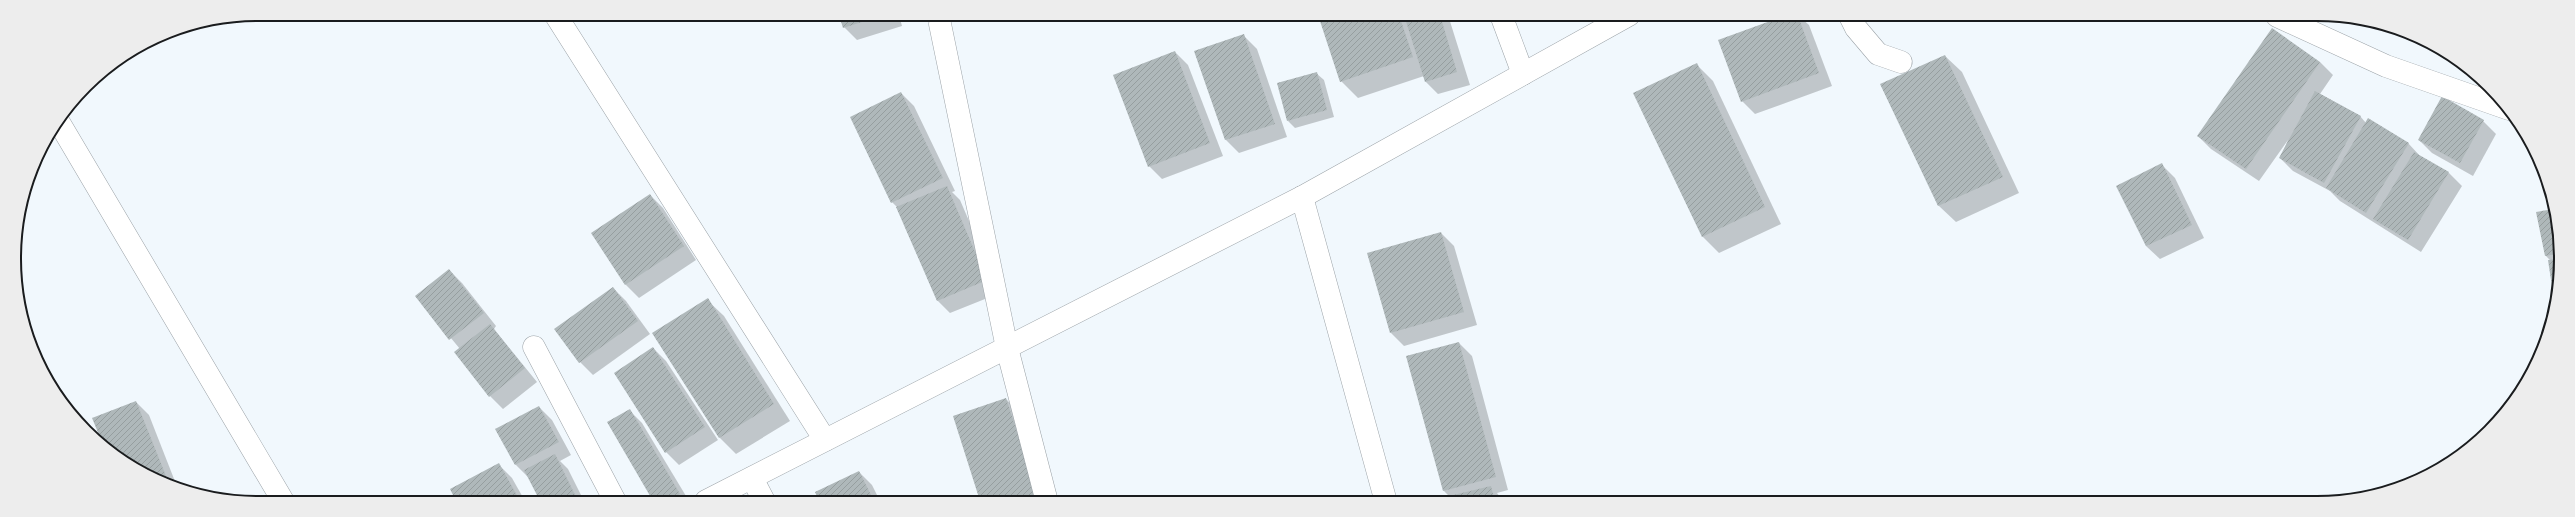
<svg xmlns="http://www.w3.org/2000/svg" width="2575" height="517" font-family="Arial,sans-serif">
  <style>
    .shadow { fill: #0003 }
    .building { fill: url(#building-hatch) }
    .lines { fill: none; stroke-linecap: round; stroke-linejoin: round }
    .service-casing { stroke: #9ba2a7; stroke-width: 23 }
    .minor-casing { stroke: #9ba2a7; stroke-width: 23 }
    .tertiary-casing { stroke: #9ba2a7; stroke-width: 23 }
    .service { stroke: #fff; stroke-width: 22 }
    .minor { stroke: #fff; stroke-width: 22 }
    .tertiary { stroke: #fff; stroke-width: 22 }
    .rim { fill: none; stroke: #1a1c1e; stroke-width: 2 }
  </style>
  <defs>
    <pattern id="building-hatch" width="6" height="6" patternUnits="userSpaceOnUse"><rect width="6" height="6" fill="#afb8ba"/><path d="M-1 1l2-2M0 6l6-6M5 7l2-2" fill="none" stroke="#969e9f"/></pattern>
  </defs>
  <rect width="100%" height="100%" fill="#f1f8fd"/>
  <!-- shadow -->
  <g class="shadow">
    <path d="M840,15H899L902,26L857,40L844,27Z"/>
    <path d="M908,15H917L909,17Z"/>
    <path d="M1319,15H1448L1470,85L1438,94L1425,81L1424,76L1358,98L1341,81Z"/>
    <path d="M1787,16H1799L1809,25L1832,86L1755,114L1742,101L1719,41Z"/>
    <path d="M1244,36L1257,49L1287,137L1239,153L1226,140L1195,52Z"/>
    <path d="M1175,52L1188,65L1223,156L1162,179L1149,166Z"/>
    <path d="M1945,56L1962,72L2019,193L1956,222L1939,206L1882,85Z"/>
    <path d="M2320,62L2333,75L2320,94L2360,116L2366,123L2408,143L2421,157L2449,173L2462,186L2421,252L2340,201L2330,191L2293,171L2280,158L2288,140L2259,181L2211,149L2198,136Z"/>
    <path d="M1696,64L1713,81L1781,224L1719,253L1702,236Z"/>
    <path d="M1316,73L1324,80L1334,117L1295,128L1288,121Z"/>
    <path d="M901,93L914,106L955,191L952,192L960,200L1000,293L950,313L937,300L898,208L892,202Z"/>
    <path d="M2483,121L2496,134L2473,176L2432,153L2419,140Z"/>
    <path d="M2162,165L2175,178L2204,238L2160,259L2146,246L2118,186Z"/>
    <path d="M650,195L663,208L696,260L639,298L626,285L592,233Z"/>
    <path d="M2554,210L2559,290L2556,300L2549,261H2551L2546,256Z"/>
    <path d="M1441,233L1454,246L1477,325L1404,346L1391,333Z"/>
    <path d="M449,270L462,283L496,326L494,329L537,382L503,409L490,396L460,349L416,296Z"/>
    <path d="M613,288L626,301L650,334L593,375L580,362Z"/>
    <path d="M707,300L724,316L790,421L736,454L720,438L653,333Z"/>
    <path d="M1459,343L1472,356L1508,490L1497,493L1504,502H1448L1450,497L1444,491Z"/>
    <path d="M653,348L666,361L718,440L679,465L666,452Z"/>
    <path d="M1006,399L1023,416L1050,502L981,501L954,416Z"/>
    <path d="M136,402L149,415L176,484L136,470L104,443L94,419Z"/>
    <path d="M539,407L552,420L571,455L560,461L568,469L584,501H541L529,478L516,465L497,430Z"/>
    <path d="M629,410L642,423L689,501H655L608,422Z"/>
    <path d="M499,465L512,478L525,501H458L451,489Z"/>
    <path d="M859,472L872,485L880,501H820L816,492Z"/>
  </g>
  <!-- building -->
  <g class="building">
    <path d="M839,15H884L843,28Z"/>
    <path d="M1318,15H1399L1413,57L1340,82Z"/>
    <path d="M1404,15H1440L1457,72L1425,82Z"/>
    <path d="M1784,16H1798L1819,73L1741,102L1718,40Z"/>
    <path d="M2272,28L2320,62L2246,169L2197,136Z"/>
    <path d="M1244,34L1275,124L1225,140L1194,51Z"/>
    <path d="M1175,51L1210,143L1148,167L1113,75Z"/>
    <path d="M1945,55L2003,177L1938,206L1880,84Z"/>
    <path d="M1697,63L1765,207L1702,237L1633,93Z"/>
    <path d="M1317,72L1327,110L1287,121L1277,83Z"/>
    <path d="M2315,91L2361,116L2324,183L2279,158Z"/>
    <path d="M901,92L943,178L891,203L850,117Z"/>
    <path d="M2442,96L2484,120L2460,163L2418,140Z"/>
    <path d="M2368,118L2409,143L2366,213L2326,188Z"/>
    <path d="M2414,152L2449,172L2408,240L2373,219Z"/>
    <path d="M2162,163L2192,225L2146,246L2116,186Z"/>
    <path d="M947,186L987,280L937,301L896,207Z"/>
    <path d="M650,194L684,246L625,285L591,233Z"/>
    <path d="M2554,209L2557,254L2545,256L2536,212Z"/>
    <path d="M1441,232L1464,312L1390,333L1367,253Z"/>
    <path d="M2557,259L2559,290L2554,300L2548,260Z"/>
    <path d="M449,269L484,313L449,340L415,296Z"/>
    <path d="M613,287L638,321L579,363L554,329Z"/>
    <path d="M708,298L774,404L719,438L652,333Z"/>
    <path d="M490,324L525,368L489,397L454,352Z"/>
    <path d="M1459,342L1496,477L1443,491L1406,356Z"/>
    <path d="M653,347L705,427L665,453L614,373Z"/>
    <path d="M1006,398L1040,502L980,501L953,416Z"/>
    <path d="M136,401L168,481L136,470L102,442L92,418Z"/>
    <path d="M539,406L559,442L515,465L495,429Z"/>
    <path d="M630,409L680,494L667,501H653L607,422Z"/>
    <path d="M555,454L578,501H540L524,470Z"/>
    <path d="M499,463L520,501H456L450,489Z"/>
    <path d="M859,471L874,501H819L815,492Z"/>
    <path d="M1491,486L1495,502H1447L1445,497Z"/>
  </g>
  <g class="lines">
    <defs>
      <path id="service" d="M1850,16L1856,28L1878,54L1901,62"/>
      <g id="minor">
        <path d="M555,14L825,440"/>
        <path d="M1501,15L1523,74"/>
        <path d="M2277,16L2386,66L2509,109"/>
        <path d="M940,24L1007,348L1047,502"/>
        <path d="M60,124L283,501"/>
        <path d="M1302,197L1386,502"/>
        <path d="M534,347L615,501"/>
        <path d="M752,478L764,501"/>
      </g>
      <path id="tertiary" d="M706,501L1302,197L1629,15"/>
    </defs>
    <!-- service casing -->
    <use href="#service" class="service-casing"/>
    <!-- minor casing -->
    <use href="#minor" class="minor-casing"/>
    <!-- tertiary casing -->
    <use href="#tertiary" class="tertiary-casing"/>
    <!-- service -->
    <use href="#service" class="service"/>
    <!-- minor -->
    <use href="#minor" class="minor"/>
    <!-- tertiary -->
    <use href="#tertiary" class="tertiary"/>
  </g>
  <!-- crop -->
  <path d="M0 0H2575V517H0ZM258 21H2317A237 237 0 0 1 2554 258V259A237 237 0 0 1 2317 496H258A237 237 0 0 1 21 259V258A237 237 0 0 1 258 21Z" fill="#ededed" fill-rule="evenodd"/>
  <path class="rim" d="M258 21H2317A237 237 0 0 1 2554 258V259A237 237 0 0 1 2317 496H258A237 237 0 0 1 21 259V258A237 237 0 0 1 258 21Z"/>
</svg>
